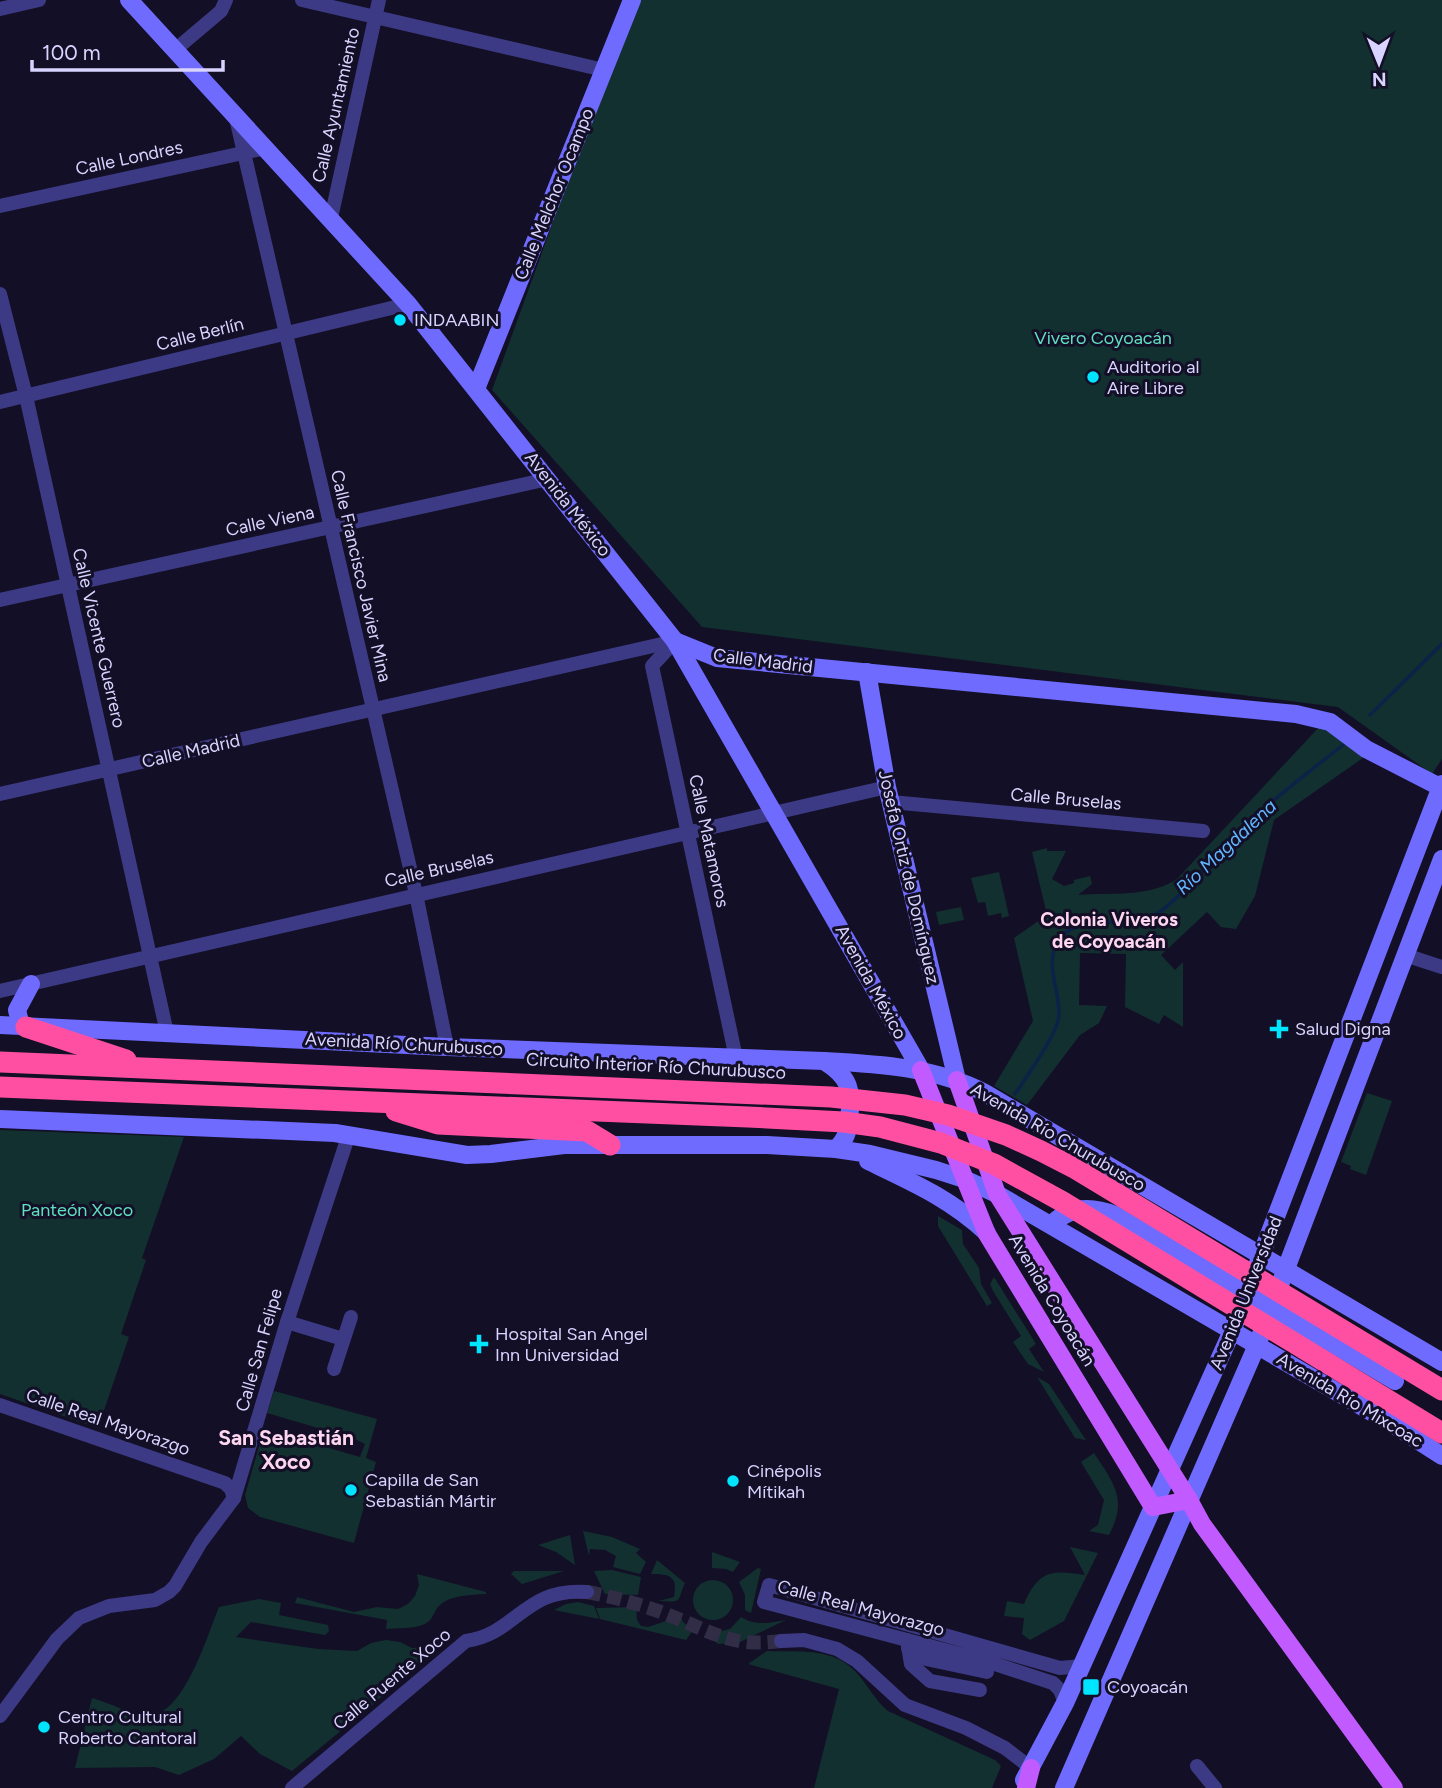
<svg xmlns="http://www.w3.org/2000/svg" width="1442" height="1788" font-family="Figtree,sans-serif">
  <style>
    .green { fill: #12302f }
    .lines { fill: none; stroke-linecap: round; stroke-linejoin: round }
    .stream { stroke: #0c2248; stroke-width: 3.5 }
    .street-tunnel { stroke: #312d47; stroke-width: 14; stroke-dasharray: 14 7; stroke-linecap: butt }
    .street { stroke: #3d3a85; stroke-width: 14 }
    .secondary { stroke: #6f6bff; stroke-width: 18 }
    .primary { stroke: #c25bff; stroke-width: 18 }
    .highway { stroke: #ff4fa3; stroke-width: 21 }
    .poi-dot { fill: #00e5ff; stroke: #130f26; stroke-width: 2.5 }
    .labels { text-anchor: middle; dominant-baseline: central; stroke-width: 6; stroke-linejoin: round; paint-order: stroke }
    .street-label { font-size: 18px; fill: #d9d4ff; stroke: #130f26 }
    .poi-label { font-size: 18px; fill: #d9d4ff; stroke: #130f26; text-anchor: start }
    .park-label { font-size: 18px; fill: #5fe0c0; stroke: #130f26 }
    .water-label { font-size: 19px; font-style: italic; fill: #62b6ff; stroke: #130f26 }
    .neighbourhood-label { font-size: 19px; font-weight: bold; fill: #ffd6f0; stroke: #130f26 }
    .quarter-label { font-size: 21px; font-weight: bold; fill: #ffd6f0; stroke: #130f26 }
  </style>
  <rect width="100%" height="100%" fill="#130f26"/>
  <!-- green -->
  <g class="green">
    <path d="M638,0H1442V759L1432,774L1338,707L702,627L492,390L608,71Z"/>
    <path d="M1321,725L1363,758L1274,820L1255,896L1236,929L1221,927L1207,912L1161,955L1175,970L1183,962V1027L1164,1015L1159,1024L1125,1007L1126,954L1080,953L1079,1005L1107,1006L1099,1023L1080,1035L1027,1105L994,1086L1033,1021L1014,938L1047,915L1032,852L1047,848V851H1066L1052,879L1064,886L1074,883V880L1090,876L1092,884L1078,895C1112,892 1148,898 1177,879Z"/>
    <path d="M999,872L1009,916L1002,918L1001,913L988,916L985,902L978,903L971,878Z"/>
    <path d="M961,907L964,920L939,925L936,912Z"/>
    <path d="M1367,1093L1392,1101L1366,1175L1350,1169L1351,1166L1341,1162Z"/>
    <path d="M0,1130L184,1137L142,1258L146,1260L121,1334L129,1337L98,1428L0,1394Z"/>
    <path d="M938,1216L962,1230L963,1244L979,1268L981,1284L992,1303L987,1306L938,1226Z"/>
    <path d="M994,1277L1036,1344L1029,1349L1044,1372L1028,1364L1013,1342L1021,1336L993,1291L990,1284Z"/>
    <path d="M1037,1377L1049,1384L1086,1440L1075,1438Z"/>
    <path d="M274,1391L377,1419L366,1458L376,1462L354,1543L260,1517L248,1508L245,1495L264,1429L360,1457L365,1444L355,1439L267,1413Z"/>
    <path d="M1094,1453C1114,1484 1128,1499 1109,1535L1089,1531L1098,1525L1104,1500L1081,1462Z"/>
    <path d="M583,1531L612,1537L640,1549L636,1553L646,1562L640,1574L613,1567L616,1556L605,1550L590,1549L589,1556Z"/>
    <path d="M570,1535L575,1565L556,1552L538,1545Z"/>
    <path d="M1070,1547L1098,1553L1064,1621L1030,1640L1022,1634L1024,1618L1004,1616L1007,1601L1024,1604C1039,1570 1051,1570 1085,1575Z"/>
    <path d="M712,1552L740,1562L733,1572L726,1569L712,1568Z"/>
    <path d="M657,1560L685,1583C676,1603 684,1602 658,1601L674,1597C678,1576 670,1574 651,1574Z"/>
    <path d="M758,1568L761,1569L751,1613L745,1610V1595L739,1582Z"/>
    <path d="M612,1570L641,1577L638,1595L605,1594L594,1571Z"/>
    <path d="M514,1571H564L522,1584L511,1574Z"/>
    <path d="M417,1574L486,1592V1594C471,1595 448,1595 438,1607C433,1613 433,1620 425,1624C414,1629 397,1628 386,1629L387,1620L295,1603L297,1597L354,1612L377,1607L398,1609L408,1604L415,1596L419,1585Z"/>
    <circle cx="713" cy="1600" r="20"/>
    <path d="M259,1599L281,1603L279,1615L328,1625L329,1631L325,1635L251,1622L236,1637L318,1649L357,1651L371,1643L386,1640L400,1642L412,1648L437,1646L376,1702L292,1771L260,1754L241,1736L214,1759L179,1775L155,1767L75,1768L92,1698C111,1703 130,1715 149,1715C184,1716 208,1633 219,1607Z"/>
    <path d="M578,1602L594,1606L599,1619L554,1610L566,1604Z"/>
    <path d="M636,1607L637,1620L641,1626L648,1627L681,1616L683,1622L693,1630L686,1640L600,1619L596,1608Z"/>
    <path d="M741,1617C755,1626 770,1623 786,1620L738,1643L717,1644V1632L730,1629Z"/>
    <path d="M767,1651C798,1652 833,1647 856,1672C868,1685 874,1699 888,1711L995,1760L1001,1766L992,1788H814L839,1689L748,1664Z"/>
  </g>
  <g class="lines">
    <!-- stream -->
    <g class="stream">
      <path d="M1370,715L1442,644"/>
      <path d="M1015,1094C1026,1077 1059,1032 1059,1015C1060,990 1044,965 1058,941C1075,912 1133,930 1158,913C1189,891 1210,858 1237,833C1270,801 1308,773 1344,744"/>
    </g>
    <!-- street-tunnel -->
    <path class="street-tunnel" d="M587,1592C614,1597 640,1604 666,1614C711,1631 730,1648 781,1641"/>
    <!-- street -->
    <g class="street">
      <path d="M302,0L604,70"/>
      <path d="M0,9L39,0"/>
      <path d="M175,50L221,11L226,0"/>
      <path d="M235,114L416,894L447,1047"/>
      <path d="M0,206L266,148"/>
      <path d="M331,218L379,0"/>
      <path d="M0,294L26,396L167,1033"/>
      <path d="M0,402L408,304"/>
      <path d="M0,600L548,479"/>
      <path d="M675,641L652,666L736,1058"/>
      <path d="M0,794L675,641"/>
      <path d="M891,802L1203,831"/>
      <path d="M1405,955L1442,967"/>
      <path d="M0,991L887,787"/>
      <path d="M287,1322L343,1339"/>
      <path d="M334,1369L351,1317"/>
      <path d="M0,1405L225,1483L231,1489L234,1498"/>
      <path d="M907,1640L911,1664L930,1681L980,1690"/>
      <path d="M781,1641L804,1640L837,1649L857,1661L905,1705L966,1728L1005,1748L1031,1768"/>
      <path d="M908,1648L926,1659L987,1672"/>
      <path d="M1065,1703L1060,1690L1053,1683L986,1661L764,1602L769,1585L1060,1668L1082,1666"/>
      <path d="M0,1716L57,1639L79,1618L109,1606L155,1600L169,1592L175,1586L201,1542L234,1498L287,1322L349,1134"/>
      <path d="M1197,1766L1215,1788"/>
      <path d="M292,1788L466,1641C517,1634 524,1587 587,1592"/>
    </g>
    <!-- secondary -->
    <g class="secondary">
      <path d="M129,0L408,304L675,641L921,1070"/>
      <path d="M476,389L632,0"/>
      <path d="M675,641L717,658L1296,714L1330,722L1366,749L1440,787"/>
      <path d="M867,672L887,787L957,1080"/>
      <path d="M0,1025L447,1047L824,1061C880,1064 935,1067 985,1093L1442,1362"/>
      <path d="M26,1027L20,1022L17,1010L31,984"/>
      <path d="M824,1061C850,1077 853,1091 849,1119C848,1132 846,1139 836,1149"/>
      <path d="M0,1119L335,1133L467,1155L491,1154L564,1145H767L836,1149L870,1154L936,1170L964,1179L997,1194L1392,1424L1442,1456"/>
      <path d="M868,1161C912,1182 951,1199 987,1233"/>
      <path d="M1052,1224C1070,1206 1092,1206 1115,1215L1395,1381"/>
      <path d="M1024,1780L1065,1703L1232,1331L1442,784"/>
      <path d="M1064,1788L1257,1345L1442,859"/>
    </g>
    <!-- primary -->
    <g class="primary">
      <path d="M921,1070L987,1234L1153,1507L1189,1500"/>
      <path d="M957,1080L997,1194L1189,1500L1202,1524L1394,1788"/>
      <path d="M1026,1788L1031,1768"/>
    </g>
    <!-- highway -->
    <g class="highway">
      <path d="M26,1027L126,1060"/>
      <path d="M0,1062L831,1097L905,1105L948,1115L1006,1135L1041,1151L1076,1169L1442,1390"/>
      <path d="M0,1087L748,1117L844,1122L880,1127L941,1143L994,1164L1063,1202L1442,1433"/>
      <path d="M396,1111L438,1124L587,1131L610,1145"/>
    </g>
  </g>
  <!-- markers -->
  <g class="poi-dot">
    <circle cx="400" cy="320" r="7"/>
    <circle cx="1093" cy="377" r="7"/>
    <path d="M1275.5 1018.5h7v7h7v7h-7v7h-7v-7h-7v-7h7z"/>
    <path d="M475.5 1333.5h7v7h7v7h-7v7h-7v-7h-7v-7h7z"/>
    <circle cx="733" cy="1481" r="7"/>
    <circle cx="351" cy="1490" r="7"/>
    <rect x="1082" y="1678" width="18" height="18" rx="3.5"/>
    <circle cx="44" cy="1727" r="7"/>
  </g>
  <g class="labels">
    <!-- street labels -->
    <g class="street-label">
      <text transform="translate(336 105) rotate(-77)">Calle Ayuntamiento</text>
      <text transform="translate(129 158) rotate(-12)">Calle Londres</text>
      <text transform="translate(554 194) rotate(-68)">Calle Melchor Ocampo</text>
      <text transform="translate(200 334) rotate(-14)">Calle Berlín</text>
      <text transform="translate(568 504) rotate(52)">Avenida México</text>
      <text transform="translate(270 521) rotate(-12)">Calle Viena</text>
      <text transform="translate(361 576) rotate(77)">Calle Francisco Javier Mina</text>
      <text transform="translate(99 638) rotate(77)">Calle Vicente Guerrero</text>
      <text transform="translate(763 661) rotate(7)">Calle Madrid</text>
      <text transform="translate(191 751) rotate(-13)">Calle Madrid</text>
      <text transform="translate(1066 799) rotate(5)">Calle Bruselas</text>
      <text transform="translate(709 841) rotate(78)">Calle Matamoros</text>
      <text transform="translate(439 869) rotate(-13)">Calle Bruselas</text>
      <text transform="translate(909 877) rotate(77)">Josefa Ortiz de Domínguez</text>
      <text transform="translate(871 982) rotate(61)">Avenida México</text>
      <text transform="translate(404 1044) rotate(3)">Avenida Río Churubusco</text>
      <text transform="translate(656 1066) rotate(3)">Circuito Interior Río Churubusco</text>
      <text transform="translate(1058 1137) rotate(30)">Avenida Río Churubusco</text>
      <text transform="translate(1246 1293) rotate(-68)">Avenida Universidad</text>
      <text transform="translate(1052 1300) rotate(59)">Avenida Coyoacán</text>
      <text transform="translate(259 1350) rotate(-74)">Calle San Felipe</text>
      <text transform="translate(1350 1400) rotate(31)">Avenida Río Mixcoac</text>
      <text transform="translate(108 1422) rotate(19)">Calle Real Mayorazgo</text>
      <text transform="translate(861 1608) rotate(15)">Calle Real Mayorazgo</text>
      <text transform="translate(392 1679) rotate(-40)">Calle Puente Xoco</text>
    </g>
    <!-- poi labels -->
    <g class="poi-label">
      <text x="414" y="320">INDAABIN</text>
      <text x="1107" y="367">Auditorio al<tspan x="1107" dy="21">Aire Libre</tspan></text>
      <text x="1295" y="1029">Salud Digna</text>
      <text x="495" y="1334">Hospital San Angel<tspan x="495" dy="21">Inn Universidad</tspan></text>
      <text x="747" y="1471">Cinépolis<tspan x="747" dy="21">Mítikah</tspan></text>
      <text x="365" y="1480">Capilla de San<tspan x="365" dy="21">Sebastián Mártir</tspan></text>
      <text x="1107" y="1687">Coyoacán</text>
      <text x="58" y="1717">Centro Cultural<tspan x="58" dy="21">Roberto Cantoral</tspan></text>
    </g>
    <!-- park labels -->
    <g class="park-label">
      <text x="1103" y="338">Vivero Coyoacán</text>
      <text x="77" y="1210">Panteón Xoco</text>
    </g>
    <!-- water labels -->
    <g class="water-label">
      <text transform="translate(1226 847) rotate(-43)">Río Magdalena</text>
    </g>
    <!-- neighbourhood labels -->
    <g class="neighbourhood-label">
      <text x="1109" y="919">Colonia Viveros<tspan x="1109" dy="22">de Coyoacán</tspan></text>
    </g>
    <!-- quarter labels -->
    <g class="quarter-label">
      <text x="286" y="1437">San Sebastián<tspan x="286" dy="24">Xoco</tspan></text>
    </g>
  </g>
  <!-- north arrow -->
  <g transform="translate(1379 63) rotate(179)" stroke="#130f26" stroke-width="5" paint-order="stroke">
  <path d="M0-5L12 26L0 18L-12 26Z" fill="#d9d4ff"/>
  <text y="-10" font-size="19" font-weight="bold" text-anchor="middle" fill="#d9d4ff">N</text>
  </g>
  <!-- scale -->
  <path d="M32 60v10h191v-10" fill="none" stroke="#d9d4ff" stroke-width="3.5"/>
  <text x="42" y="60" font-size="21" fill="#d9d4ff" stroke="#130f26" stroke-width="5" paint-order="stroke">100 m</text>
</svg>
